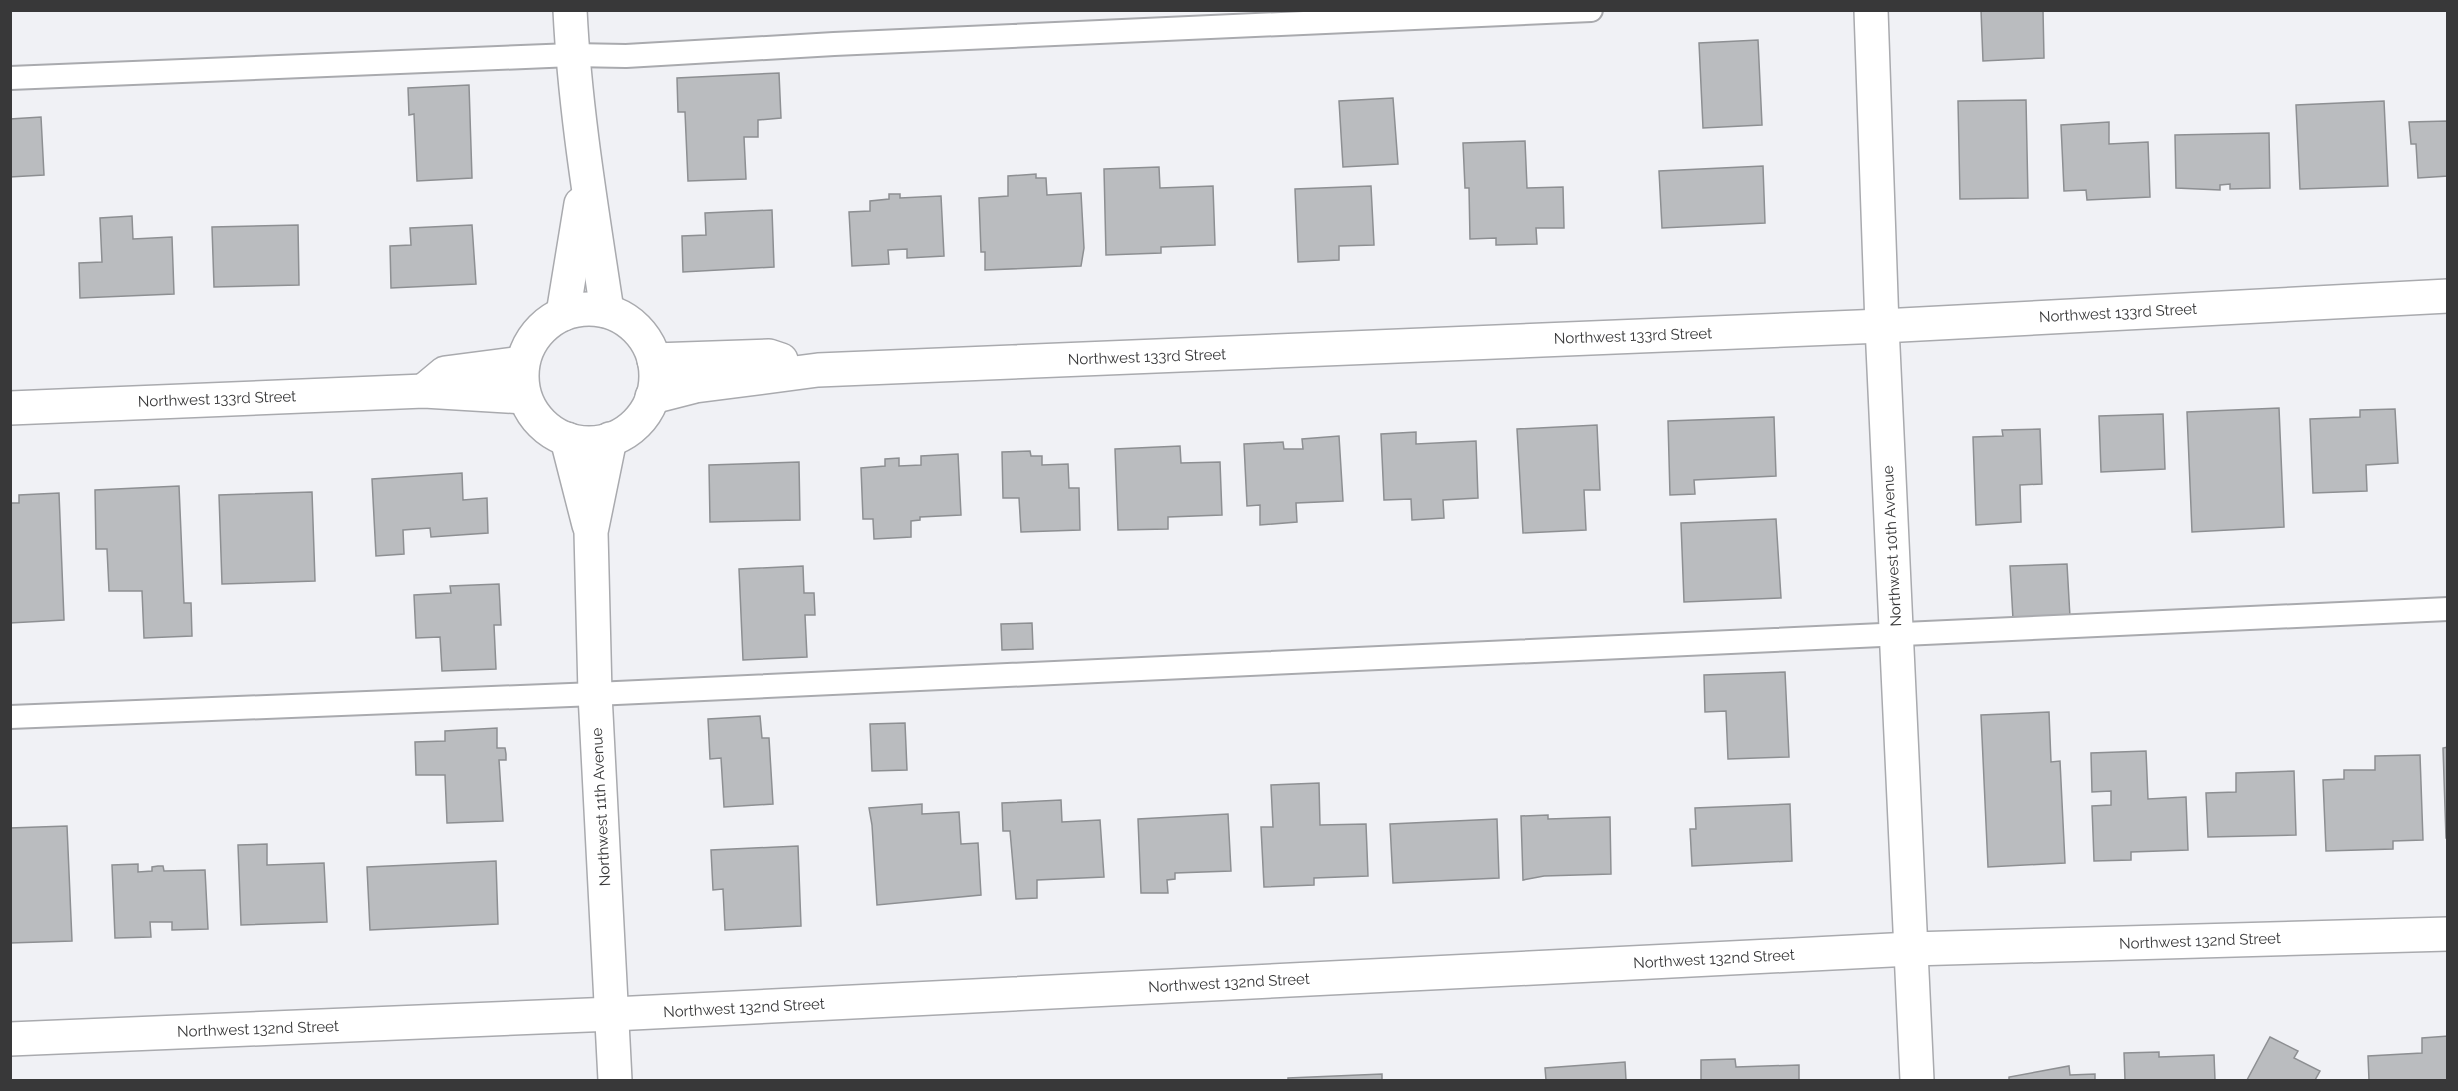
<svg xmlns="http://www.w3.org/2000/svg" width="2458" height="1091" font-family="Raleway,sans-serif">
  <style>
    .building { fill: #babcbf; stroke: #8d8f92; stroke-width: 1.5 }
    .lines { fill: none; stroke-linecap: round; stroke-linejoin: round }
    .service-casing { stroke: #a9aaae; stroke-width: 26 }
    .minor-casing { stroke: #a9aaae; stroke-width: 36 }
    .service { stroke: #fff; stroke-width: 22 }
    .minor { stroke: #fff; stroke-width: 33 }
    .labels { text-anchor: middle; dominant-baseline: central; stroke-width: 6; stroke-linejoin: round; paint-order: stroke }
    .street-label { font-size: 15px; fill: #383839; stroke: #fff }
  </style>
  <rect width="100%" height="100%" fill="#f0f1f5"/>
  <!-- building -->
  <g class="building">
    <path d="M1981,10H2043L2044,58L1983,61Z"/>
    <path d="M1758,40L1762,125L1703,128L1699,43Z"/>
    <path d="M779,73L781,118L758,120V137H744L746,179L688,181L685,112H678L677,78Z"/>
    <path d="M469,85L472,178L417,181L414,114L409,115L408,88Z"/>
    <path d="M1393,98L1398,164L1343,167L1339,101Z"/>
    <path d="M2026,100L2028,198L1960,199L1958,101Z"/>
    <path d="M2384,101L2388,186L2300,189L2296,105Z"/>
    <path d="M41,117L44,175L10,177V119Z"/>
    <path d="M2448,121V176L2418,178L2416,144H2411L2409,122Z"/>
    <path d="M2109,122V144L2148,142L2150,197L2087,200L2086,190L2064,191L2061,125Z"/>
    <path d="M2269,133L2270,188L2230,189V184L2220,185V190L2176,188L2175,135Z"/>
    <path d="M1525,141L1527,188L1563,187L1564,228H1536L1537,244L1496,245V238L1470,239L1469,188H1465L1463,143Z"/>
    <path d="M1763,166L1765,223L1662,228L1659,171Z"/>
    <path d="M1159,167L1160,188L1213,186L1215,245L1161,247V253L1106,255L1104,169Z"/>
    <path d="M1036,174V178H1046L1047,195L1081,193L1084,248L1081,266L985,270V252H981L979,198L1008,196V176Z"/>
    <path d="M1371,186L1374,245L1339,246V260L1298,262L1295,189Z"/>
    <path d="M889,194H900V198L941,196L944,256L907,258V249L888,250L889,264L852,266L849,212L870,211V201L889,199Z"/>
    <path d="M772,210L774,267L683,272L682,236L706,235L705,213Z"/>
    <path d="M132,216L133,239L172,237L174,294L80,298L79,263L102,262L100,218Z"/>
    <path d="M298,225L299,285L214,287L212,227Z"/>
    <path d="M472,225L476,284L391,288L390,246L411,245L410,228Z"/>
    <path d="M2279,408L2284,527L2192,532L2187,412Z"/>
    <path d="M2395,409L2398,463L2366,465L2367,491L2313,493L2310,419L2360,417V410Z"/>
    <path d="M2163,414L2165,469L2101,472L2099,416Z"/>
    <path d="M1774,417L1776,476L1694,480L1695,494L1670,495L1668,421Z"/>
    <path d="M1597,425L1600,490H1584L1586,530L1523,533L1517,429Z"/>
    <path d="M2040,429L2042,484L2020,485L2021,522L1976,525L1973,437L2003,436L2002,430Z"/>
    <path d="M1416,432V444L1476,441L1478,498L1443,500L1444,518L1412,520L1411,499L1384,500L1381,434Z"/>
    <path d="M1339,436L1343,501L1296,503L1297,522L1260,525V505L1247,506L1244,444L1283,442L1284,449H1303L1302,439Z"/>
    <path d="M1180,446L1181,463L1220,462L1222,515L1168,517V529L1118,530L1115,449Z"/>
    <path d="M1030,451L1031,456H1042V465L1068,464L1069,488H1079L1080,530L1021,532L1019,498H1003L1002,452Z"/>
    <path d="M958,454L961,515L920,517V520L911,521V537L874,539L873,519H863L861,468L885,466V459L899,458V466L921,465V456Z"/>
    <path d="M799,462L800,520L710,522L709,465Z"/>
    <path d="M462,473L463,500L487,498L488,533L431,537L430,528L403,530L404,554L376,556L372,479Z"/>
    <path d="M179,486L184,603H191L192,636L144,638L142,591H109L107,549H96L95,490Z"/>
    <path d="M312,492L315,581L222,584L219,495Z"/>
    <path d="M59,493L64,620L10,623V503H19V495Z"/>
    <path d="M1776,519L1781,598L1684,602L1681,523Z"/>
    <path d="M2067,564L2070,617L2013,619L2010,566Z"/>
    <path d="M803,566L804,593H814L815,615H805L807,657L743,660L739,569Z"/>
    <path d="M499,584L501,625H494L496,669L442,671L440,637L416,638L414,595L451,593L450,586Z"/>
    <path d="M1032,623L1033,649L1002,650L1001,624Z"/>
    <path d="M1785,672L1789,757L1728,759L1726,711L1705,712L1704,675Z"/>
    <path d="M2049,712L2051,762L2060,761L2065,863L1988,867L1981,715Z"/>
    <path d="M760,716L762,738H769L773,804L724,807L721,758L710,759L708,719Z"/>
    <path d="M905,723L907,770L872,771L870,724Z"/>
    <path d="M497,728V748H505L506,754V760H499L503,821L447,823L445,775H416L415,742L445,741V731Z"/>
    <path d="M2448,747V838H2446L2443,748Z"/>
    <path d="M2146,751L2148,799L2186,797L2188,850L2131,852V860L2094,861L2092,806L2111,805V791L2092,792L2091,753Z"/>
    <path d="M2420,755L2423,840L2393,841V849L2326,851L2323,780L2344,779V770H2375V756Z"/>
    <path d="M2294,771L2296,835L2208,837L2206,793L2236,792V773Z"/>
    <path d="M1319,783L1320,825L1366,824L1368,876L1314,878V885L1264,887L1261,827H1273L1271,785Z"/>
    <path d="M1061,800L1062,822L1100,820L1104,877L1037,880V898L1016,899L1010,831H1003L1002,803Z"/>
    <path d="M922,804V814L959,812L961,844L978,843L981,895L877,905L872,825L869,808Z"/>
    <path d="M1790,804L1792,861L1692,866L1690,829H1696L1695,808Z"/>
    <path d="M1228,814L1231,871L1175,873V879L1167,880L1168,893H1141L1138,819Z"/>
    <path d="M1548,815V819L1610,817L1611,874L1544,876L1523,880L1521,816Z"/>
    <path d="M1497,819L1499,878L1393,883L1390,824Z"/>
    <path d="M67,826L72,941L10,943V828Z"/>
    <path d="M267,844V865L324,863L327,922L241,925L238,845Z"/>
    <path d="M798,846L801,926L725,930L723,889L713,890L711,850Z"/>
    <path d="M496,861L498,924L370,930L367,867Z"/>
    <path d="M138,864V872L152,871V867L158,866H163L164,871L205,870L208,929L172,930V922H150L151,937L115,938L112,865Z"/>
    <path d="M2448,1036V1080H2369L2368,1056L2422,1053V1038Z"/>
    <path d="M2270,1037L2298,1051L2294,1058L2320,1071L2315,1080H2247Z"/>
    <path d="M2159,1052V1057L2214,1055L2215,1080H2125L2124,1053Z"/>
    <path d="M1735,1059L1736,1067L1799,1065V1080H1701V1060Z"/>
    <path d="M1625,1062L1626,1080H1546L1545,1068Z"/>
    <path d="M2069,1066L2070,1075L2095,1074V1080H2009V1077Z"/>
    <path d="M1382,1074V1080H1288V1078Z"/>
  </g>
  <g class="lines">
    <defs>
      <g id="service">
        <path d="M10,78L572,55L626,56L834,44L1591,10"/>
        <path d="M10,717L595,694L2448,609"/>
      </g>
      <g id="minor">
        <path d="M570,10C575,112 592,211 607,311"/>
        <path d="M1871,10L1882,326L1917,1080"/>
        <circle cx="589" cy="376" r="67"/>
        <path d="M563,314L581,204"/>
        <path d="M654,360L769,356L781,360"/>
        <path d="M427,388L445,373L522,363"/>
        <path d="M652,397L695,386L818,370L1882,326L2448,296"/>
        <path d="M10,408L424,391L524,397"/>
        <path d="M567,439L589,525"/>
        <path d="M610,439L591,532L595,694L615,1080"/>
        <path d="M10,1039L613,1014L1911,949L2448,934"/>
      </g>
    </defs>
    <!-- service casing -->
    <use href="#service" class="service-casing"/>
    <!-- minor casing -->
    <use href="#minor" class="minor-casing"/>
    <!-- service -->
    <use href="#service" class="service"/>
    <!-- minor -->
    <use href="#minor" class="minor"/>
  </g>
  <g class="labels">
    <!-- street labels -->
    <g class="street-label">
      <text transform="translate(2118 313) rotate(-3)">Northwest 133rd Street</text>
      <text transform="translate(1633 336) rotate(-2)">Northwest 133rd Street</text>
      <text transform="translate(1147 357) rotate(-2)">Northwest 133rd Street</text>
      <text transform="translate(217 399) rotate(-2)">Northwest 133rd Street</text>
      <text transform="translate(1892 546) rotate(-93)">Northwest 10th Avenue</text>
      <text transform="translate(601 807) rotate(-93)">Northwest 11th Avenue</text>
      <text transform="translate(2200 941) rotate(-2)">Northwest 132nd Street</text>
      <text transform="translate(1714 959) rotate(-3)">Northwest 132nd Street</text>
      <text transform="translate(1229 983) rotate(-3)">Northwest 132nd Street</text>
      <text transform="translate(744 1008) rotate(-3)">Northwest 132nd Street</text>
      <text transform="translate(258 1029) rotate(-2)">Northwest 132nd Street</text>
    </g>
  </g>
  <!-- border -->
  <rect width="2458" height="1091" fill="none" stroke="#383839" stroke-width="24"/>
</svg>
